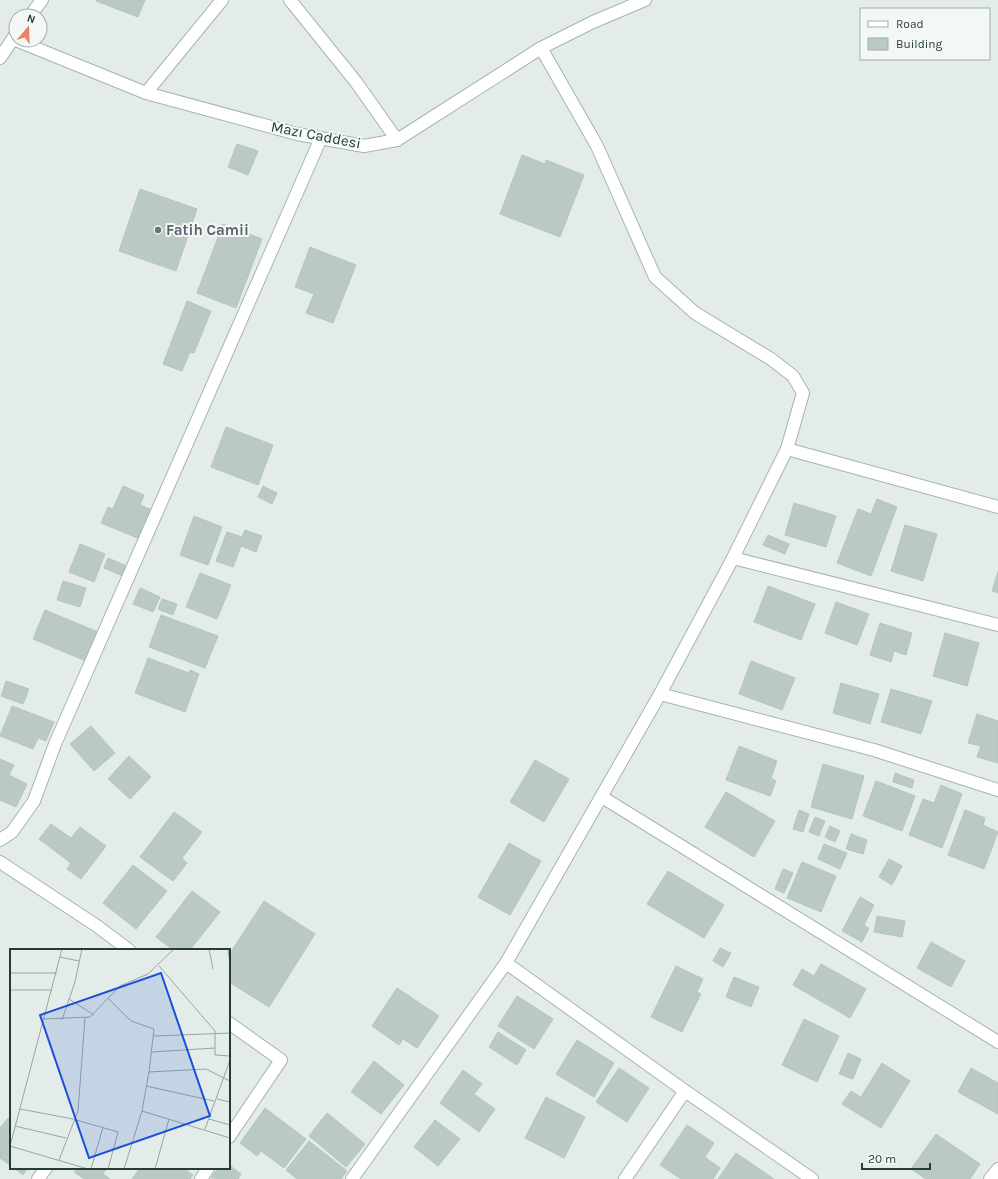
<svg xmlns="http://www.w3.org/2000/svg" width="998" height="1179" font-family="Karla,sans-serif">
  <style>
    .building { fill: #bbc9c3; stroke: #b6c5be }
    .lines { fill: none; stroke-linecap: round; stroke-linejoin: round }
    .street-casing { stroke: #a6b4af; stroke-width: 14 }
    .secondary-casing { stroke: #a2b7af; stroke-width: 14 }
    .street { stroke: #fff; stroke-width: 12 }
    .secondary { stroke: #fff; stroke-width: 12 }
    .worship-dot { fill: #6b7280; stroke: #f3f8f6; stroke-width: 1.5 }
    .labels { text-anchor: middle; dominant-baseline: central; stroke-width: 4; stroke-linejoin: round; paint-order: stroke }
    .street-label { font-size: 15px; fill: #243c35; stroke: #f3f8f6 }
    .worship-label { font-size: 15px; font-weight: bold; fill: #5b616d; stroke: #f3f8f6; text-anchor: start }
    .inset-road { fill: none; stroke: #97a6a0; stroke-width: 1 }
    .view { fill: #1d4ed8; fill-opacity: 0.15; stroke: #1d4ed8; stroke-width: 2 }
    .inset-edge { fill: none; stroke: #243c35; stroke-width: 2 }
  </style>
  <rect width="100%" height="100%" fill="#e3ece8"/>
  <!-- building -->
  <g class="building">
    <path d="M97,0H145L138,17L96,1Z"/>
    <path d="M237,144L258,151L248,175L228,167Z"/>
    <path d="M522,155L545,164L546,160L584,175L560,237L500,214Z"/>
    <path d="M140,189L197,209L176,271L119,251Z"/>
    <path d="M223,224L262,239L236,308L197,293Z"/>
    <path d="M310,247L356,265L333,323L306,313L314,294L295,287Z"/>
    <path d="M187,301L211,311L194,353L190,352L182,371L163,364Z"/>
    <path d="M226,427L273,445L258,485L211,467Z"/>
    <path d="M123,486L144,495L140,505L152,510L140,539L101,523L108,507L113,509Z"/>
    <path d="M263,486L277,493L272,504L258,497Z"/>
    <path d="M877,499L897,507L871,576L837,563L858,509L871,514Z"/>
    <path d="M794,503L836,516L826,547L785,535Z"/>
    <path d="M194,516L222,527L208,565L180,555Z"/>
    <path d="M905,525L937,534L923,581L891,571Z"/>
    <path d="M245,530L262,536L256,552L241,546L233,567L216,561L227,532L242,537Z"/>
    <path d="M768,535L789,544L785,554L763,545Z"/>
    <path d="M80,544L105,554L94,582L69,572Z"/>
    <path d="M108,558L129,567L125,577L104,568Z"/>
    <path d="M998,572V593L992,591Z"/>
    <path d="M200,573L231,585L217,619L186,607Z"/>
    <path d="M63,581L86,588L80,607L57,600Z"/>
    <path d="M768,586L815,604L801,640L754,622Z"/>
    <path d="M140,588L160,597L153,612L133,604Z"/>
    <path d="M162,599L177,604L173,615L158,609Z"/>
    <path d="M836,602L869,614L857,645L825,633Z"/>
    <path d="M45,610L98,632L86,661L33,639Z"/>
    <path d="M161,615L218,636L205,668L149,647Z"/>
    <path d="M880,623L912,633L906,655L894,651L891,662L870,655Z"/>
    <path d="M945,633L979,643L967,686L933,676Z"/>
    <path d="M148,658L189,673L190,670L199,674L185,712L135,693Z"/>
    <path d="M751,661L795,678L782,710L739,694Z"/>
    <path d="M6,681L29,689L23,704L1,696Z"/>
    <path d="M841,683L879,694L870,724L833,713Z"/>
    <path d="M891,689L932,701L921,734L881,722Z"/>
    <path d="M12,706L54,722L46,741L38,738L33,749L0,736Z"/>
    <path d="M977,714L998,721V763L977,757L981,746L968,743Z"/>
    <path d="M91,726L115,753L94,771L70,744Z"/>
    <path d="M739,746L777,761L771,778L776,781L770,796L726,780Z"/>
    <path d="M129,756L151,777L130,799L108,779Z"/>
    <path d="M0,759L14,765L9,775L27,784L16,807L0,800Z"/>
    <path d="M535,760L569,779L544,822L510,802Z"/>
    <path d="M823,764L864,776L852,819L811,807Z"/>
    <path d="M895,773L914,780L912,788L893,782Z"/>
    <path d="M876,781L915,796L902,831L863,816Z"/>
    <path d="M941,785L962,794L942,848L909,835L923,799L934,803Z"/>
    <path d="M726,792L775,821L754,857L705,827Z"/>
    <path d="M799,810L809,814L803,832L793,829Z"/>
    <path d="M965,810L985,818L983,825L998,832L984,869L948,855Z"/>
    <path d="M174,812L202,832L182,858L187,863L173,881L140,857Z"/>
    <path d="M815,817L825,821L819,836L809,832Z"/>
    <path d="M51,824L71,838L80,827L106,846L81,879L67,869L71,863L39,839Z"/>
    <path d="M830,826L840,831L835,842L825,837Z"/>
    <path d="M851,834L867,840L863,854L846,849Z"/>
    <path d="M509,843L541,861L510,915L478,897Z"/>
    <path d="M824,844L847,853L840,869L818,859Z"/>
    <path d="M889,859L902,866L892,885L879,877Z"/>
    <path d="M802,862L836,876L821,912L787,898Z"/>
    <path d="M133,865L167,891L136,929L103,903Z"/>
    <path d="M783,869L793,873L784,893L775,889Z"/>
    <path d="M668,871L724,905L704,938L647,904Z"/>
    <path d="M192,891L220,912L190,950H173L156,937Z"/>
    <path d="M860,897L874,905L864,925L869,928L862,942L842,931Z"/>
    <path d="M264,901L315,934L269,1007L229,982V955Z"/>
    <path d="M877,916L905,921L902,937L874,932Z"/>
    <path d="M931,942L965,961L951,987L917,968Z"/>
    <path d="M720,948L731,953L723,967L713,961Z"/>
    <path d="M821,964L866,989L850,1018L793,985L802,969L814,976Z"/>
    <path d="M676,966L703,979L697,992L701,994L682,1032L651,1017Z"/>
    <path d="M734,977L759,987L751,1007L726,997Z"/>
    <path d="M397,988L439,1016L417,1048L403,1039L399,1045L372,1026Z"/>
    <path d="M517,996L553,1019L534,1049L498,1026Z"/>
    <path d="M804,1019L839,1036L817,1082L782,1065Z"/>
    <path d="M498,1032L526,1050L517,1065L489,1047Z"/>
    <path d="M577,1040L614,1063L594,1097L556,1074Z"/>
    <path d="M848,1053L861,1059L853,1079L839,1074Z"/>
    <path d="M374,1061L404,1085L381,1114L351,1092Z"/>
    <path d="M882,1063L910,1081L881,1128L842,1104L851,1091L861,1097Z"/>
    <path d="M619,1068L649,1088L627,1122L596,1102Z"/>
    <path d="M971,1068L998,1083V1114L958,1092Z"/>
    <path d="M463,1070L482,1084L474,1094L495,1109L479,1132L440,1103Z"/>
    <path d="M546,1097L585,1117L564,1158L525,1138Z"/>
    <path d="M265,1108L306,1139L284,1168L261,1151L257,1156L240,1143Z"/>
    <path d="M327,1113L365,1144L346,1167L309,1136Z"/>
    <path d="M11,1116V1166L0,1158V1128L8,1118L9,1119Z"/>
    <path d="M435,1120L460,1139L438,1166L414,1147Z"/>
    <path d="M687,1125L714,1143L705,1157L720,1168L713,1179H681L660,1165Z"/>
    <path d="M936,1134L980,1164L970,1179H926L911,1169Z"/>
    <path d="M309,1141L347,1171L341,1179H297L286,1170Z"/>
    <path d="M736,1153L774,1179H718Z"/>
    <path d="M229,1165L241,1174L238,1179L211,1178L218,1168H229Z"/>
    <path d="M14,1168H28L23,1175Z"/>
    <path d="M78,1168H107L103,1174L110,1179H84L74,1172Z"/>
    <path d="M140,1168H183L193,1175L190,1179H132Z"/>
  </g>
  <g class="lines">
    <defs>
      <g id="street">
        <path d="M290,0L356,82L397,140"/>
        <path d="M13,39L146,93L297,134L364,146L397,140L541,48L593,22L645,0"/>
        <path d="M541,48L597,146L655,277L695,313L771,359L793,376L803,393L787,449L772,479L733,558L660,694L874,750L998,790"/>
        <path d="M146,93L222,0"/>
        <path d="M787,449L998,507"/>
        <path d="M733,558L998,625"/>
        <path d="M602,797L998,1042"/>
        <path d="M0,840L12,832L34,801L55,744L321,138"/>
        <path d="M0,862L97,926L129,950"/>
        <path d="M506,963L685,1091L812,1179"/>
        <path d="M229,1023L281,1060L229,1137"/>
        <path d="M38,1179L46,1168"/>
        <path d="M201,1179L208,1168"/>
        <path d="M352,1179L506,963L660,694"/>
        <path d="M625,1179L685,1091"/>
        <path d="M990,1179L998,1169"/>
      </g>
      <g id="secondary">
        <path d="M30,16L42,0"/>
        <path d="M0,58L16,34"/>
      </g>
    </defs>
    <!-- street casing -->
    <use href="#street" class="street-casing"/>
    <!-- secondary casing -->
    <use href="#secondary" class="secondary-casing"/>
    <!-- street -->
    <use href="#street" class="street"/>
    <!-- secondary -->
    <use href="#secondary" class="secondary"/>
  </g>
  <!-- markers -->
  <circle class="worship-dot" cx="158" cy="230" r="4"/>
  <g class="labels">
    <!-- street labels -->
    <g class="street-label">
      <text transform="translate(316 135) rotate(11)">Mazı Caddesi</text>
    </g>
    <!-- worship labels -->
    <g class="worship-label">
      <text x="166" y="230">Fatih Camii</text>
    </g>
  </g>
  <!-- overview -->
  <g transform="translate(10 949)">
    <rect width="220" height="220" fill="#e3ece8"/>
    <path class="inset-road" d="M199,0L203,20M218,0L220,15M50,8L69,12M149,17L205,82V99M0,24H47M0,41H42M98,49L121,72L144,80L139,123L196,120L220,132M59,50L84,66M33,70L80,68L110,37L138,25L164,0M52,71L65,33L72,0M144,87L220,84M142,103L205,99V106L220,107M136,137L204,152M207,150L220,153M10,160L63,170L108,183L98,220M132,162L220,189M199,170L220,176M5,177L56,189M195,180L220,111M0,197L52,0M0,197L78,220M49,211L68,162L75,69M81,220L93,178M114,220L132,162L139,123M145,220L159,170"/>
    <path class="view" d="M151,24L200,167L79,209L30,66Z"/>
    <rect width="220" height="220" class="inset-edge"/>
  </g>
  <!-- legend -->
  <rect x="860" y="8" width="130" height="52" fill="#f3f8f6" stroke="#a0ada9"/>
  <rect x="868" y="21" width="20" height="6" fill="#ffffff" stroke="#a0ada9"/>
  <text x="896" y="28" font-size="12" fill="#243c35">Road</text>
  <rect x="868" y="38" width="20" height="12" fill="#bbc9c3" stroke="#a0ada9"/>
  <text x="896" y="48" font-size="12" fill="#243c35">Building</text>
  <!-- north arrow -->
  <g transform="translate(28 28) rotate(19)"><circle r="19" fill="#f3f8f6" stroke="#a0ada9"/>
  <path d="M0-3L7 15L0 10L-7 15Z" fill="#e88365"/>
  <text y="-6" font-size="11" font-weight="bold" text-anchor="middle" fill="#243c35">N</text>
  </g>
  <!-- scale -->
  <path d="M862 1163v6h68v-6" fill="none" stroke="#243c35" stroke-width="2"/>
  <text x="868" y="1163" font-size="12" fill="#243c35" stroke="#f3f8f6" stroke-width="3" paint-order="stroke">20 m</text>
</svg>
